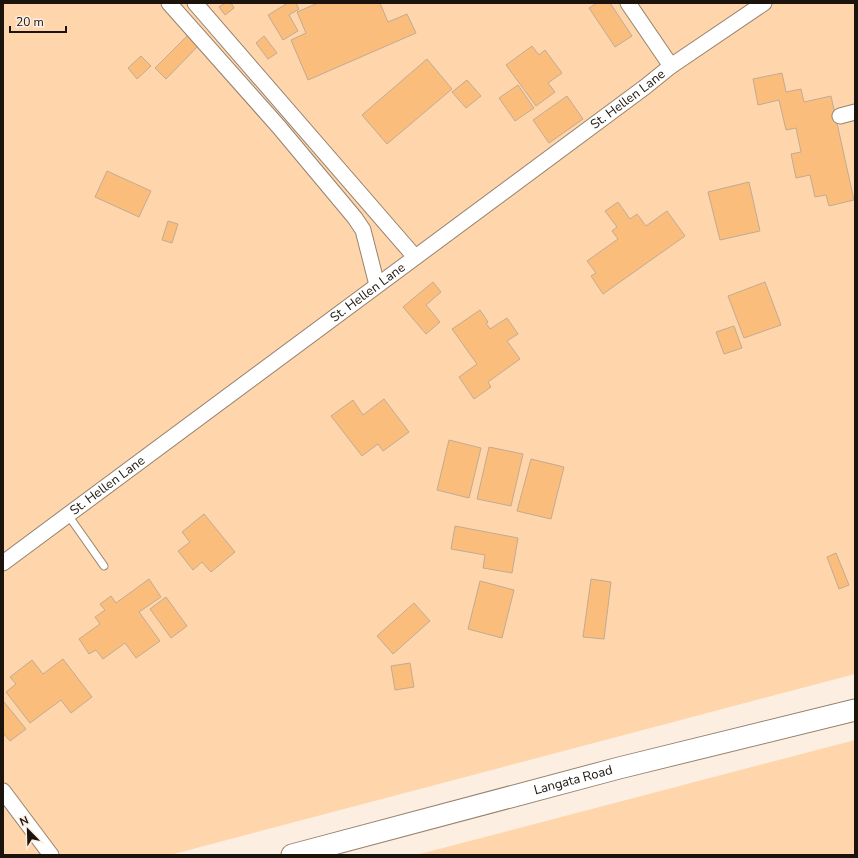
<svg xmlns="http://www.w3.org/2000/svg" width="858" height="858" font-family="'Nunito Sans',sans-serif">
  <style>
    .green { fill: #ffd6ac }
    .building { fill: #fbbd7b; stroke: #c0ab96 }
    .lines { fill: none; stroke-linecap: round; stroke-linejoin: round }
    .service-casing { stroke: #97826e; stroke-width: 9 }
    .minor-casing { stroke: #97826e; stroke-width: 17 }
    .secondary-casing { stroke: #97826e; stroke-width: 23 }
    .service { stroke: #fff; stroke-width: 7 }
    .minor { stroke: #fff; stroke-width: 15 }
    .secondary { stroke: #fff; stroke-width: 21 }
    .labels { text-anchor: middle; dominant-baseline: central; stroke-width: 4; stroke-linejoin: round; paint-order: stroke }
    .street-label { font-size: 13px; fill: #1c140c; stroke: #fceee1 }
  </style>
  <rect width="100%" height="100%" fill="#fceee1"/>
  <!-- green -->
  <g class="green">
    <path d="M3,3H855V674L170,855H3Z"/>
    <path d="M855,740V855H416Z"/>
  </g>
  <!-- building -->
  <g class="building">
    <path d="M225,3H231L234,8L225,15L219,7Z"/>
    <path d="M288,3H296L299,9L289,15L298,31L283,40L268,15Z"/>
    <path d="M318,3H380L388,22L407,14L416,33L308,80L291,40L306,33L297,12Z"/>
    <path d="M597,3H610L632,36L615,47L589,8Z"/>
    <path d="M190,33L201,43L166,79L155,68Z"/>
    <path d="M264,36L277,53L268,59L256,43Z"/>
    <path d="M532,46L539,55L545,50L562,73L548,83L555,92L536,106L506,65Z"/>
    <path d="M141,56L151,66L137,79L128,68Z"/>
    <path d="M427,59L452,89L387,144L362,115Z"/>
    <path d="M782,73L786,92L801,89L804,102L831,96L854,200L829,206L826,195L815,197L810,175L796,178L791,154L801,152L796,128L786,130L779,100L758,105L753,79Z"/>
    <path d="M467,80L481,96L466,108L452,92Z"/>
    <path d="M518,85L534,108L515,121L499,98Z"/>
    <path d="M567,96L583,119L549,143L533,120Z"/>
    <path d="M107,171L151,191L139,217L95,197Z"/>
    <path d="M749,182L760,231L720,240L708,192Z"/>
    <path d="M618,202L630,219L637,214L646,226L667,211L685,236L603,294L591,276L596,273L587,261L618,239L612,231L617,227L605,211Z"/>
    <path d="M168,221L178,224L172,243L162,240Z"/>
    <path d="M433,282L441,292L426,305L440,322L426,334L403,307Z"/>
    <path d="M765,282L781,325L744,338L728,296Z"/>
    <path d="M480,310L488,322L486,323L490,329L507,318L518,334L507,341L520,359L488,382L491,387L474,399L459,377L477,364L452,329Z"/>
    <path d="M734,326L742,348L724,354L716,332Z"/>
    <path d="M384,399L409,432L383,451L378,444L362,456L331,416L353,400L363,415Z"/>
    <path d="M449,440L481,448L469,498L437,490Z"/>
    <path d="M489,447L523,454L511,506L477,499Z"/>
    <path d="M531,459L564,467L551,519L517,511Z"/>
    <path d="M204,514L235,552L211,572L202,562L193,570L178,551L190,542L182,532Z"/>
    <path d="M455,526L518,538L512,573L483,568L485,555L451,549Z"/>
    <path d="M836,553L849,585L839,589L827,557Z"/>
    <path d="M149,579L161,597L139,612L160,641L136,658L125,643L103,659L96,650L89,654L79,639L100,624L95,617L105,610L100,604L111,596L116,603Z"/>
    <path d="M591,579L611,582L604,639L583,637Z"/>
    <path d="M480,581L514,590L502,638L468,629Z"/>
    <path d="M166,597L187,626L171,638L150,609Z"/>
    <path d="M414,603L430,621L393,654L377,636Z"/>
    <path d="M63,659L92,697L71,713L61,700L30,723L6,692L16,684L10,677L32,660L43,674Z"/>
    <path d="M410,663L414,687L395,690L391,666Z"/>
    <path d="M4,702L26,729L10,741L3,733V703Z"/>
  </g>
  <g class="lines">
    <defs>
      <path id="service" d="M68,515L104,566"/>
      <g id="minor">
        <path d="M169,3L279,127L355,218L363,230L377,285"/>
        <path d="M195,3L415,257"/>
        <path d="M628,3L671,66"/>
        <path d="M840,116L855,112"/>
        <path id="s1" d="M3,563L645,87L671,66L764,3"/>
        <path d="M3,791L51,855"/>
      </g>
      <g id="secondary">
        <path id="s2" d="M292,855L619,768L855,710"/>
      </g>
    </defs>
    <!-- service casing -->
    <use href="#service" class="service-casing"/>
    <!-- minor casing -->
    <use href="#minor" class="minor-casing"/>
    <!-- secondary casing -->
    <use href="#secondary" class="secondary-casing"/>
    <!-- service -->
    <use href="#service" class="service"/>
    <!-- minor -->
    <use href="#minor" class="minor"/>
    <!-- secondary -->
    <use href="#secondary" class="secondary"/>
  </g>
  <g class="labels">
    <!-- street labels -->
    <g class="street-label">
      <text stroke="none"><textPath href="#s1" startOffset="778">St. Hellen Lane</textPath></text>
      <text stroke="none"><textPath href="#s1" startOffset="454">St. Hellen Lane</textPath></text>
      <text stroke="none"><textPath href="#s1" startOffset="130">St. Hellen Lane</textPath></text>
      <text stroke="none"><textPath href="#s2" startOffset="291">Langata Road</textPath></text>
    </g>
  </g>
  <!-- border -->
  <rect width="858" height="858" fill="none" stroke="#1c140c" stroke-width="8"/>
  <!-- north arrow -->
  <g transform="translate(28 830) rotate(337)" stroke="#fceee1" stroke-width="3" paint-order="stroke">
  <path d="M0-3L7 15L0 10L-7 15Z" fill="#1c140c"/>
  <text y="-6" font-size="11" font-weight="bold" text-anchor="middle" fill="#1c140c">N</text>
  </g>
  <!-- scale -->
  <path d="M10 26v6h56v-6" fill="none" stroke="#1c140c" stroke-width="2"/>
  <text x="16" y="26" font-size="12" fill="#1c140c" stroke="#fceee1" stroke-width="3" paint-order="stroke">20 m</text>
</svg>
